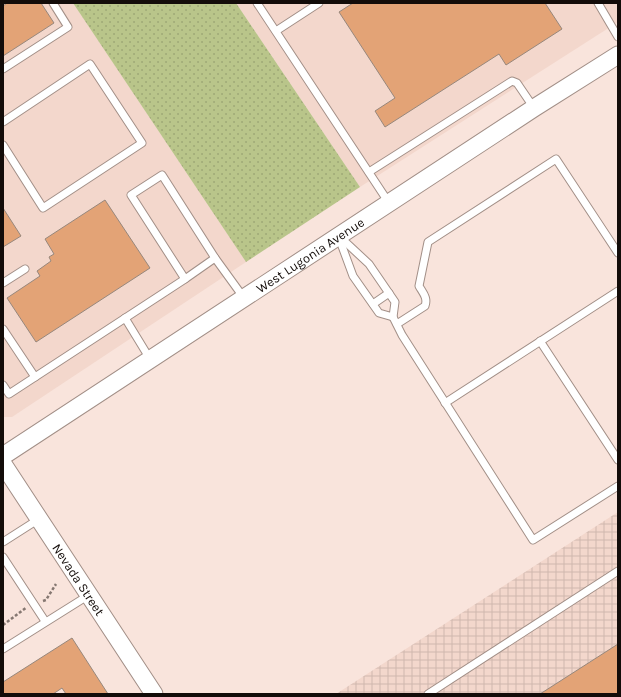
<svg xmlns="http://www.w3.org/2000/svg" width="621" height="697" font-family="Karla,sans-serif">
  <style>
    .built { fill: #f3d7cc }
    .industrial { fill: url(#industrial-grid) }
    .grass { fill: url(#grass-dots) }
    .building { fill: #e3a376; stroke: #97877c }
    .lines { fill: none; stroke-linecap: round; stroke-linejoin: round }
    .service-casing { stroke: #a28f87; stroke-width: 9 }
    .tertiary-casing { stroke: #a28f87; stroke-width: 19 }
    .path { stroke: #857771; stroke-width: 2.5; stroke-dasharray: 3 2; stroke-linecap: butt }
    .service { stroke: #fff; stroke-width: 7 }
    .tertiary { stroke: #fff; stroke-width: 17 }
    .labels { text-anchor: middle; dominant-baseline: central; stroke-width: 4; stroke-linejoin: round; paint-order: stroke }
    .street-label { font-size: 13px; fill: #130c09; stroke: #fff }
  </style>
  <defs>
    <pattern id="industrial-grid" width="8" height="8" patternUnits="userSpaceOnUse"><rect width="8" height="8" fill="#f3d7cc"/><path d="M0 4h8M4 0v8" fill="none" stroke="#cfb7ae"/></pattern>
    <pattern id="grass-dots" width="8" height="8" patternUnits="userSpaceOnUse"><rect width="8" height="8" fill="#b9c58a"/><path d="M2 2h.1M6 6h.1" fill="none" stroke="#9ea876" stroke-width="1.8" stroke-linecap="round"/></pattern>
  </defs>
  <rect width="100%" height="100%" fill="#f9e4dc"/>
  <!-- built -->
  <g class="built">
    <path d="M3,3H73L246,262L12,417H3Z"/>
    <path d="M236,3H618V22L360,187Z"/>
  </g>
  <!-- industrial -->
  <path class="industrial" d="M618,512V694H336Z"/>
  <!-- grass -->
  <path class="grass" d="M73,3H236L360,187L246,262Z"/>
  <!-- building -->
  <g class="building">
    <path d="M7,3H41L54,23L3,56V6Z"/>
    <path d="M353,3H545L562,29L506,65L499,54L385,127L375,111L395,98L339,12Z"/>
    <path d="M105,200L150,268L36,342L7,298L40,276L37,271L51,261L49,257L54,254L45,239Z"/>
    <path d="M3,208L21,236L3,247Z"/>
    <path d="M72,638L108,694H66L62,688L53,694H3V682Z"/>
    <path d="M618,644V694H540Z"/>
  </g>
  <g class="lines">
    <defs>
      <g id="service">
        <path d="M257,3L389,203"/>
        <path d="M598,3L618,37"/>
        <path d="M276,31L319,3"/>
        <path d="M3,69L68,27L53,3"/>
        <path d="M3,122L90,64L142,143L43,208L3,145"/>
        <path d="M369,172L512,81L517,83L534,108"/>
        <path d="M339,236L369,264L395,302L393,317L402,335L533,540L618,486"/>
        <path d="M339,238L353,276L379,313L393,317"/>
        <path d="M185,279L215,258"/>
        <path d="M3,283L25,269"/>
        <path d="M373,304L389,293"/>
        <path d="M125,318L150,359"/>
        <path d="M397,324L425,306C428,298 423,293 419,286L428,242L556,159L618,253"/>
        <path d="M3,329L35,377"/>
        <path d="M540,341L618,460"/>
        <path d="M3,385L9,394L185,279L131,195L162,175L215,258L244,298"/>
        <path d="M445,403L618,291"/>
        <path d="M3,542L39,519"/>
        <path d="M3,557L45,621"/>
        <path d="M3,649L89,595"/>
        <path d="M428,694L618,571"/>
      </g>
      <g id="tertiary">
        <path id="s1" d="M3,456L534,108L618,55"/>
        <path id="s2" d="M3,464L154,694"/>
      </g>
    </defs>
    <!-- service casing -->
    <use href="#service" class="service-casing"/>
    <!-- tertiary casing -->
    <use href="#tertiary" class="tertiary-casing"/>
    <!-- path -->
    <g class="path">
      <path d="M43,601L46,600L56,584"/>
      <path d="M3,625L27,607"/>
    </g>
    <!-- service -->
    <use href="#service" class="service"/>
    <!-- tertiary -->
    <use href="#tertiary" class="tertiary"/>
  </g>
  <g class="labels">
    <!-- street labels -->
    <g class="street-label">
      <text stroke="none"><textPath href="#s1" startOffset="367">West Lugonia Avenue</textPath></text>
      <text stroke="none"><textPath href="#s2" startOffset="138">Nevada Street</textPath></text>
    </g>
  </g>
  <!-- border -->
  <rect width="621" height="697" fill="none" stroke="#130c09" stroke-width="8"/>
</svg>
